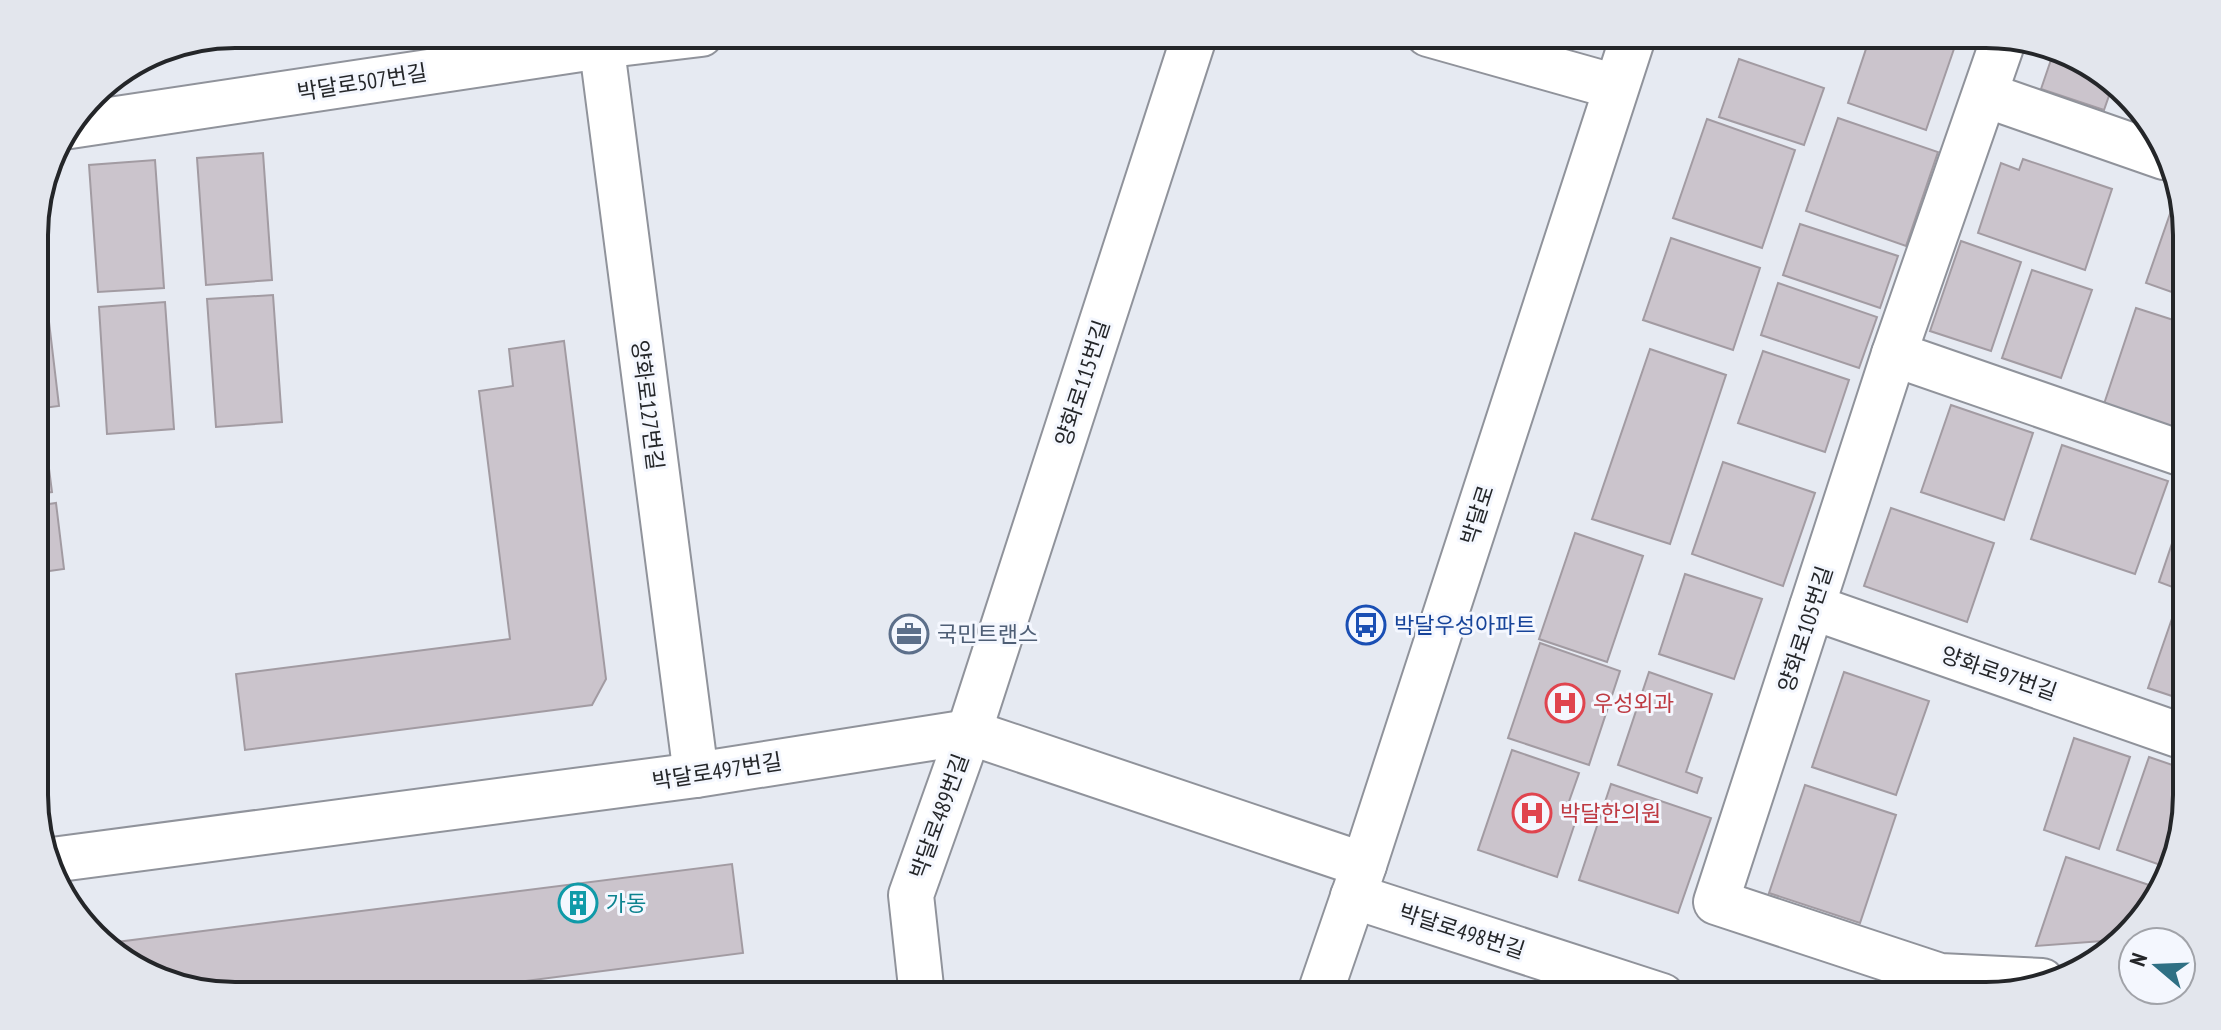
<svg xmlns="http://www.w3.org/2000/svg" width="2221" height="1030" font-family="'PT Sans Narrow','Noto Sans KR',sans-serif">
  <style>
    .building { fill: #cbc4cc; stroke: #a29ba2; stroke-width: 2 }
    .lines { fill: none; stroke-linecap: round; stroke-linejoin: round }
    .minor-casing { stroke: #90939b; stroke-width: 48 }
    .tertiary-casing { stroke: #90939b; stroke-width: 48 }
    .minor { stroke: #fff; stroke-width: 44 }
    .tertiary { stroke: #fff; stroke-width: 44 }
    .labels { text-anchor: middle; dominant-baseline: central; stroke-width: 6; stroke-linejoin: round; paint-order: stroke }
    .street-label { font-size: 22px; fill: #242629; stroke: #f4f7fe }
    .transit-label { font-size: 22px; fill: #164399; stroke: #f4f7fe; text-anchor: start }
    .service-label { font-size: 22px; fill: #4e5e75; stroke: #f4f7fe; text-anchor: start }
    .health-label { font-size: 22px; fill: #be3a42; stroke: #f4f7fe; text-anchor: start }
    .culture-label { font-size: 22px; fill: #0d838f; stroke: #f4f7fe; text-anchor: start }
    .rim { fill: none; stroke: #242629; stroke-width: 4 }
  </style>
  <rect width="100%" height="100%" fill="#e6eaf2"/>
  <!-- building -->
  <g class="building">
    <path d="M1871,34H1918L1955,46L1926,130L1848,103Z"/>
    <path d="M2055,48L2063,49L2112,87L2104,110L2041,89Z"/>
    <path d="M1739,59L1824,88L1804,145L1719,117Z"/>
    <path d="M1838,118L1938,152L1906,246L1806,211Z"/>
    <path d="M1707,119L1795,150L1762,248L1673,218Z"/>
    <path d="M263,153L272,280L206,285L197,158Z"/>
    <path d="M2023,159L2112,189L2085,270L1978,233L2001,163L2019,170Z"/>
    <path d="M155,160L164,288L98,292L89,165Z"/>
    <path d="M2172,208L2185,213L2186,297L2146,283Z"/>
    <path d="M1800,224L1898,256L1880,308L1783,275Z"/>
    <path d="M1671,238L1760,268L1733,350L1643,320Z"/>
    <path d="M1961,241L2021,262L1991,351L1930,331Z"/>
    <path d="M2032,270L2092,290L2061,378L2002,358Z"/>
    <path d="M1778,283L1877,317L1859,368L1761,335Z"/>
    <path d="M273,295L282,422L216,427L207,299Z"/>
    <path d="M165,302L174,429L107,434L99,307Z"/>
    <path d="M47,305L59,406L35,409V306Z"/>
    <path d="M2136,308L2186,324V386L2171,430L2103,407Z"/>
    <path d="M564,341L606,679L592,705L245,750L236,674L510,639L479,391L513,386L509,349Z"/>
    <path d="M1650,349L1726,375L1670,544L1592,519Z"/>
    <path d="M1763,351L1849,380L1825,452L1738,423Z"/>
    <path d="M1951,405L2033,433L2004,520L1921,492Z"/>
    <path d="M43,422L52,492L35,494V423Z"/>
    <path d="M2062,445L2168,481L2135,574L2031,539Z"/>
    <path d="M1723,462L1815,493L1783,586L1692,554Z"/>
    <path d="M2186,502V592L2159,582Z"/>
    <path d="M56,503L64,569L35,573V506Z"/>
    <path d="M1891,508L1994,543L1967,622L1864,586Z"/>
    <path d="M1575,533L1643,556L1607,662L1539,639Z"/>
    <path d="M1685,574L1762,599L1734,679L1659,654Z"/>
    <path d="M2176,607L2186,611L2187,701L2148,688Z"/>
    <path d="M1540,643L1620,671L1589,765L1508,738Z"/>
    <path d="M1649,672L1712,694L1686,772L1702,778L1697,793L1618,765Z"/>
    <path d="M1844,672L1929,701L1896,795L1812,767Z"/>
    <path d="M2074,738L2130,757L2099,849L2044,830Z"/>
    <path d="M1512,750L1579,773L1566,810L1578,814L1557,877L1478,850Z"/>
    <path d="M2149,757L2187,770V796L2172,869L2117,850Z"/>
    <path d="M1611,784L1711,818L1678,913L1579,880Z"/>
    <path d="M1805,785L1896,815L1860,923L1769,893Z"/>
    <path d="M2066,857L2158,888L2116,940L2036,946Z"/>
    <path d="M732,864L743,953L409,996H235L158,981L109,943Z"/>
  </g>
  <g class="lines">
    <defs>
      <g id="minor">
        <path d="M600,34L696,775"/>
        <path d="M1428,34L1616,87"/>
        <path d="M2004,38L1894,354L1716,902L1940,976L2042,981"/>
        <path d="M1986,95L2164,157"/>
        <path d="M70,126L601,46L701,34"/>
        <path d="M1894,354L2186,455"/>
        <path d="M1812,607L2187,738"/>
        <path d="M52,860L696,775L969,732L1364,865"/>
        <path d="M1353,896L1662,996"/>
        <path d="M922,996L911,895L969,732L1195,34"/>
      </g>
      <path id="tertiary" d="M1319,996L1364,865L1634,34"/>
    </defs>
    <!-- minor casing -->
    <use href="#minor" class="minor-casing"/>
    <!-- tertiary casing -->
    <use href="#tertiary" class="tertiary-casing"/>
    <!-- minor -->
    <use href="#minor" class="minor"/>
    <!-- tertiary -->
    <use href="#tertiary" class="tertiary"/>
  </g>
  <!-- icons -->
  <defs>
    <symbol id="bus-ring" viewBox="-11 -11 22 22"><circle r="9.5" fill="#f4f7fe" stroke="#1a4fb4" stroke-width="1.5"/><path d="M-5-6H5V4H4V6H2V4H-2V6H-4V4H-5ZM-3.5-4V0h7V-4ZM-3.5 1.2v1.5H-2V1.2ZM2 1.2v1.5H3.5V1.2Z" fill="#1a4fb4"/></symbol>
    <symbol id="office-ring" viewBox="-11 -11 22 22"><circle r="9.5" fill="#f4f7fe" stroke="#5c6f8a" stroke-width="1.5"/><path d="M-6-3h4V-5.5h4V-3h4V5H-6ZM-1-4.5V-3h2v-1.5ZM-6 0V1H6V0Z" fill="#5c6f8a"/></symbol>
    <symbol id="hospital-ring" viewBox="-11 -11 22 22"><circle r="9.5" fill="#f4f7fe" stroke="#e0444e" stroke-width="1.5"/><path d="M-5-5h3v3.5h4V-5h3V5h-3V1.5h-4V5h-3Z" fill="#e0444e"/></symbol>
    <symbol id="building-ring" viewBox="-11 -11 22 22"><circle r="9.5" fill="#f4f7fe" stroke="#0f9aa8" stroke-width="1.5"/><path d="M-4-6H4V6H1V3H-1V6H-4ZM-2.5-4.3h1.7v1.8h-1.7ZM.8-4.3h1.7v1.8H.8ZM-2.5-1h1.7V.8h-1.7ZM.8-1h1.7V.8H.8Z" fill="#0f9aa8"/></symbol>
  </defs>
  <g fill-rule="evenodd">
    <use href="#bus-ring" x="1344" y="603" width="44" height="44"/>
    <use href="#office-ring" x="887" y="612" width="44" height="44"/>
    <use href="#hospital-ring" x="1543" y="681" width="44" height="44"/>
    <use href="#hospital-ring" x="1510" y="791" width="44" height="44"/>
    <use href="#building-ring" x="556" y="881" width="44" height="44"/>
  </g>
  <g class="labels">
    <!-- street labels -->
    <g class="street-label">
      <text transform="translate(362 82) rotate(-9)">박달로507번길</text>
      <text transform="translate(1082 383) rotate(-72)">양화로115번길</text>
      <text transform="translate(648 405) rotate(83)">양화로127번길</text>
      <text transform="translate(1477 515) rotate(-72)">박달로</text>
      <text transform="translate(1805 629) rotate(-72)">양화로105번길</text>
      <text transform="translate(1999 673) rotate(19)">양화로97번길</text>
      <text transform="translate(717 771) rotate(-9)">박달로497번길</text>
      <text transform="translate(939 816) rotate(-70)">박달로489번길</text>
      <text transform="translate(1462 931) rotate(18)">박달로498번길</text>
    </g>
    <!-- transit labels -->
    <g class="transit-label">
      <text x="1394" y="625">박달우성아파트</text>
    </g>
    <!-- service labels -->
    <g class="service-label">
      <text x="937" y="634">국민트랜스</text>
    </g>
    <!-- health labels -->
    <g class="health-label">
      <text x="1593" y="703">우성외과</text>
      <text x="1560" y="813">박달한의원</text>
    </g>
    <!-- culture labels -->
    <g class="culture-label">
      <text x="606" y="903">가동</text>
    </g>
  </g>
  <!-- crop -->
  <path d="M0 0H2221V1030H0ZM235 48H1986A187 187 0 0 1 2173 235V795A187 187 0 0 1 1986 982H235A187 187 0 0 1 48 795V235A187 187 0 0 1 235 48Z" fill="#e3e6ed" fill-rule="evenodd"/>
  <path class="rim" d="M235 48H1986A187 187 0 0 1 2173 235V795A187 187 0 0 1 1986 982H235A187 187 0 0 1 48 795V235A187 187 0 0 1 235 48Z"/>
  <!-- north arrow -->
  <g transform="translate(2157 966) rotate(289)"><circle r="38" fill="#f4f7fe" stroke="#a1a3a9" stroke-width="2"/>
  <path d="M0-6L14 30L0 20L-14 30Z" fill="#2f7084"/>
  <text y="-12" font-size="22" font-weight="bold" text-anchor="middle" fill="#242629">N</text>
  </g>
</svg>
